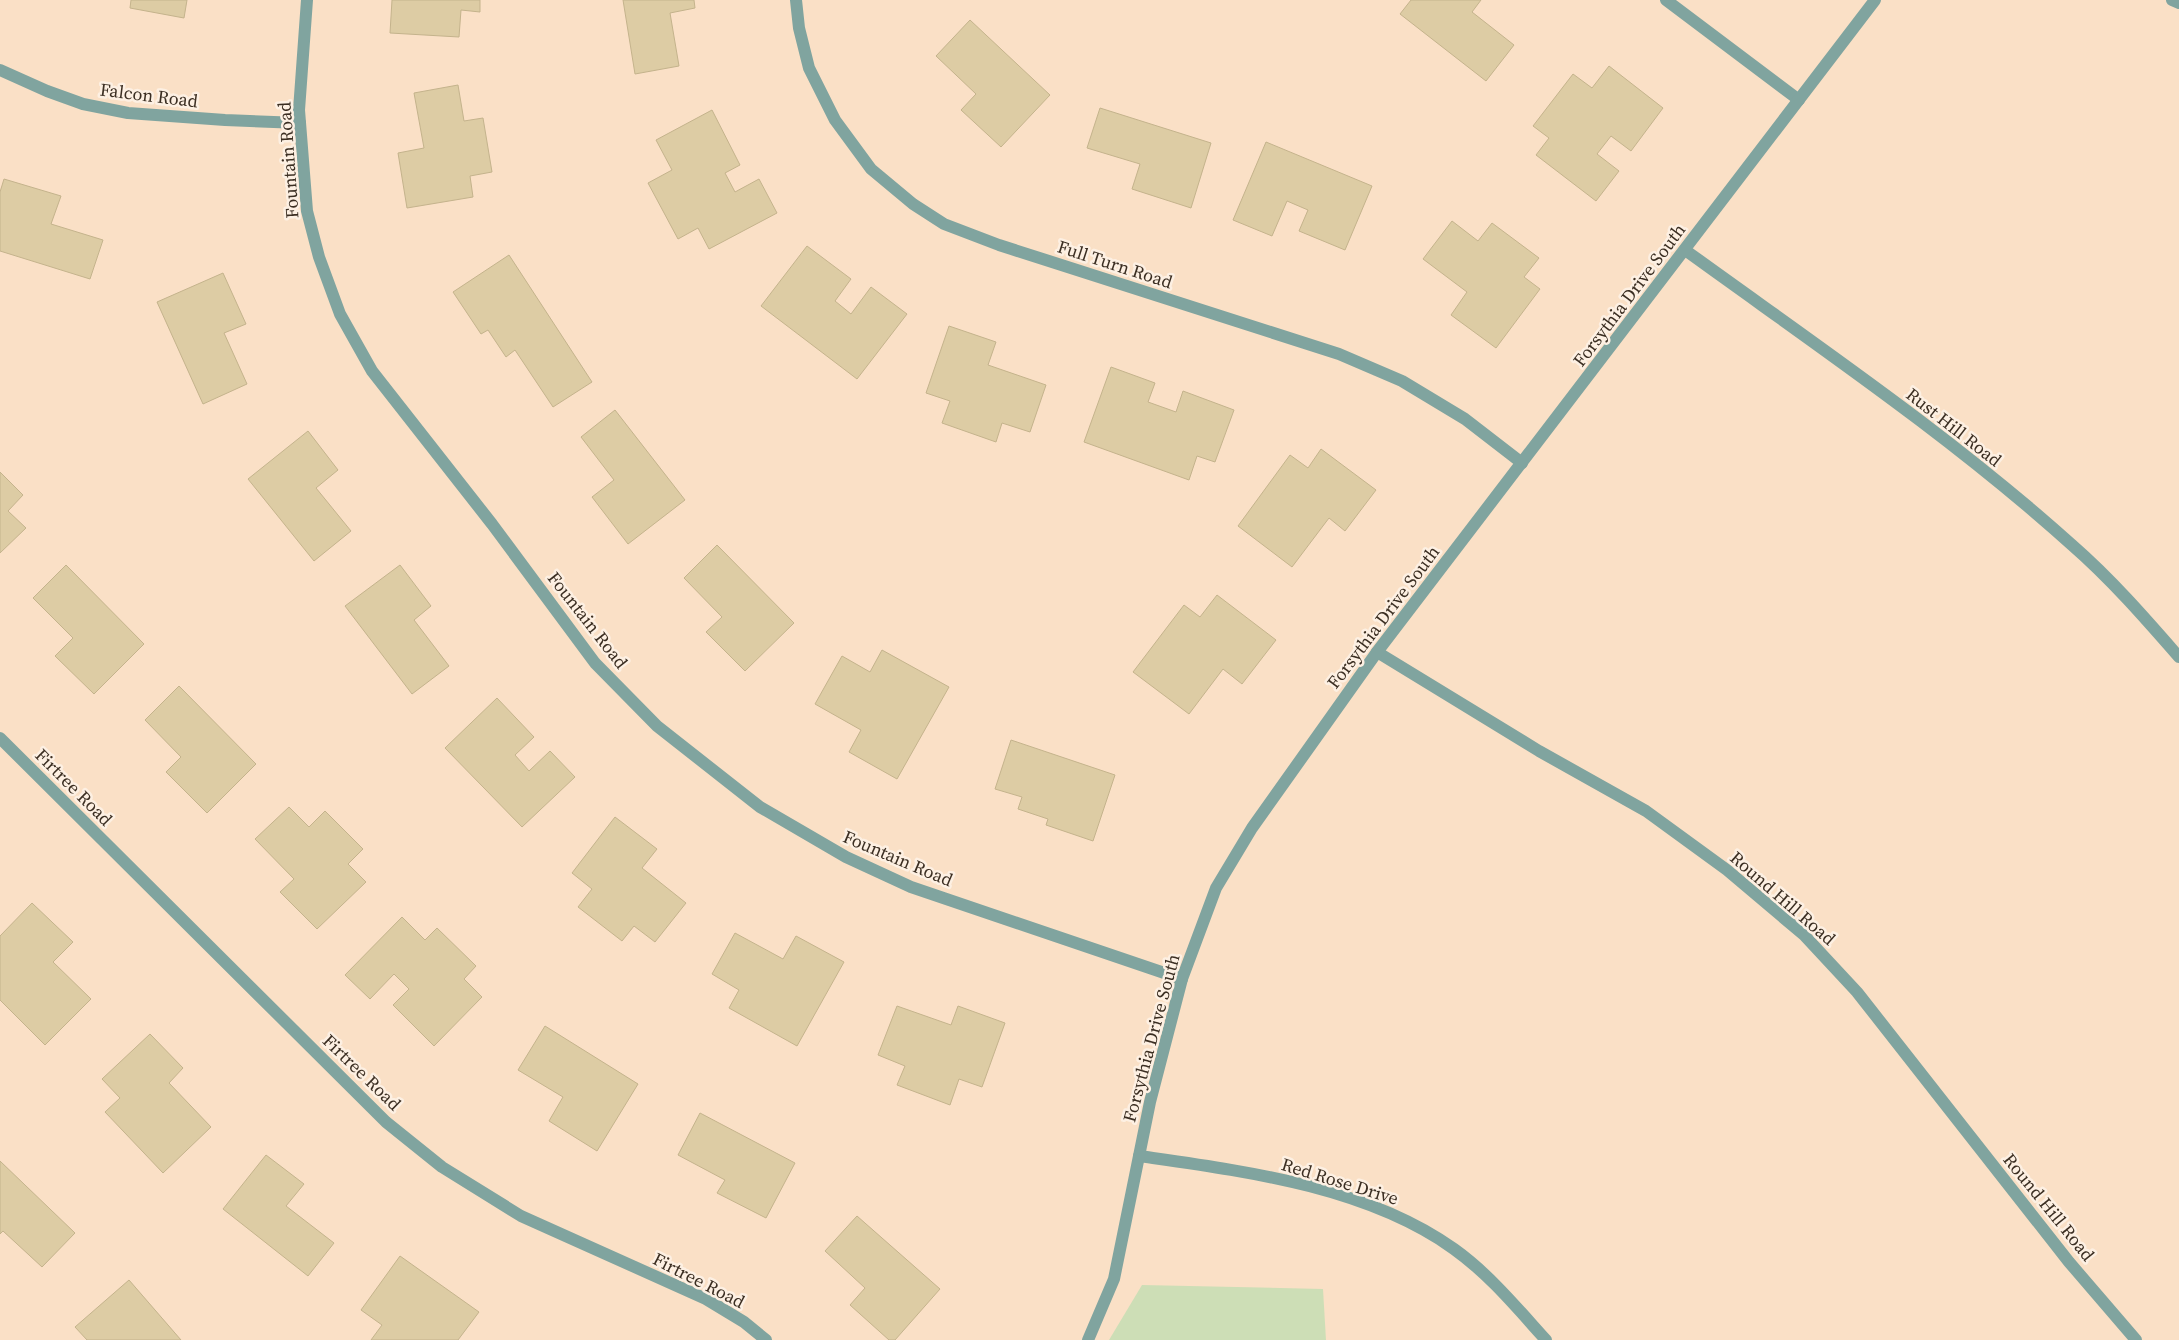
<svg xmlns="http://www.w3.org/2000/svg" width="2179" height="1340" font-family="'Source Serif 4',serif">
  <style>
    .green { fill: #cddeb6 }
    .building { fill: #ddcca4; stroke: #c4b38c }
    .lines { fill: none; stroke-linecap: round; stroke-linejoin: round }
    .minor { stroke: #80a49f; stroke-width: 12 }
    .labels { text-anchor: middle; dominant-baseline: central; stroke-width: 5; stroke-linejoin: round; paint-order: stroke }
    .street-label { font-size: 18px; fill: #3b2e22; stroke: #fdf0e3 }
  </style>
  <rect width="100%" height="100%" fill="#fae0c6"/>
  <!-- green -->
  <path class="green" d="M1142,1285L1323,1289L1326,1340H1109Z"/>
  <!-- building -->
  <g class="building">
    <path d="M131,0H187L184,18L130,8Z"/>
    <path d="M392,0H480V12L461,10L459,37L390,33Z"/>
    <path d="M623,0H694L695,8L670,13L679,66L635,74Z"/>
    <path d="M1411,0H1481L1472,12L1514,45L1486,81L1400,14Z"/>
    <path d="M970,20L1050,95L1001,147L961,110L976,94L936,56Z"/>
    <path d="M1609,66L1663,108L1631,151L1611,136L1597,154L1619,171L1596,201L1536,155L1549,138L1533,126L1573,74L1592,88Z"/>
    <path d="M458,85L464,121L483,118L492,172L470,176L473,197L407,208L398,153L424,148L414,93Z"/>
    <path d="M1100,108L1211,143L1191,208L1132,189L1140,164L1087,148Z"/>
    <path d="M712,110L740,165L725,173L735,192L759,179L777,213L709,249L698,228L678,239L648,183L672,170L656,140Z"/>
    <path d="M1266,142L1372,186L1345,250L1299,231L1308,210L1287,201L1272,236L1233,220Z"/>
    <path d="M4,179L61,196L51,224L103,240L90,279L0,251V192Z"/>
    <path d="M1452,221L1478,241L1492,223L1539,258L1524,277L1540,289L1496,348L1451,315L1467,292L1423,259Z"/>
    <path d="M807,246L851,279L835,301L851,314L871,287L907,314L857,379L761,306Z"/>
    <path d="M509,255L592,382L553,407L515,350L506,357L488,330L481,334L453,292Z"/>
    <path d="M223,273L246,324L224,333L247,384L203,404L157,302Z"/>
    <path d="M949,326L996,342L988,365L1046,385L1030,432L1002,423L996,442L942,423L950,401L926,393Z"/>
    <path d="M1111,367L1155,383L1148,402L1176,412L1183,391L1234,410L1215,462L1197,456L1189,480L1084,442Z"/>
    <path d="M615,410L685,500L628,544L592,497L614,480L581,437Z"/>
    <path d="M308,431L338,470L316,488L351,531L314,561L248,479Z"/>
    <path d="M1321,449L1376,490L1345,531L1329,518L1292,567L1238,526L1290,455L1308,468Z"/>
    <path d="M0,472L23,495L8,511L26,528L0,553Z"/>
    <path d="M717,545L794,623L745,671L706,632L722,617L684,578Z"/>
    <path d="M66,565L144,644L94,694L55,656L73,638L33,598Z"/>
    <path d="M400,565L431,606L414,620L449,666L412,694L345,606Z"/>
    <path d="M1217,595L1276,640L1242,684L1223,669L1189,714L1133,672L1184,605L1200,617Z"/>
    <path d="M882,650L949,687L897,779L849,752L861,730L815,704L842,656L870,672Z"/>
    <path d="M179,686L256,764L207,813L166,772L181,757L145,720Z"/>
    <path d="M497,698L534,737L515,755L529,771L550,751L575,777L522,827L445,748Z"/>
    <path d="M1011,740L1115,775L1093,841L1046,825L1048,819L1018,809L1022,797L995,789Z"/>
    <path d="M289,807L309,827L325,811L363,849L348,864L366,882L317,929L280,892L294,879L255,839Z"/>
    <path d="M615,817L657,849L642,868L686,903L655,942L634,926L622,941L578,907L592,889L572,873Z"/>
    <path d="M32,903L73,942L53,962L91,999L45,1045L0,1000V936Z"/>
    <path d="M402,917L425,940L437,928L476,966L464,979L482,997L434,1046L393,1005L409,989L394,974L370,999L345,975Z"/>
    <path d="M735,933L783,959L796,936L844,962L797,1046L729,1008L739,990L712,974Z"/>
    <path d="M897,1006L951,1025L958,1006L1005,1023L982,1087L959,1079L950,1105L897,1085L905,1066L878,1055Z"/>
    <path d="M545,1026L638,1084L597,1151L549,1121L563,1097L518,1070Z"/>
    <path d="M150,1034L183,1068L169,1083L211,1127L163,1173L105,1112L120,1098L102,1079Z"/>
    <path d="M700,1113L795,1163L766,1218L717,1193L725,1180L678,1155Z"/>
    <path d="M266,1155L304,1184L286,1206L334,1243L308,1276L223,1209Z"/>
    <path d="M0,1161L75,1233L42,1267L3,1231L0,1234Z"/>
    <path d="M857,1216L940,1289L895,1340H889L850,1305L865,1288L825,1251Z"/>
    <path d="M400,1256L479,1312L458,1340H371L382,1325L361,1310Z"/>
    <path d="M129,1280L181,1340H87L75,1327Z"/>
  </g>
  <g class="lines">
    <!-- minor -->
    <g class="minor">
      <path d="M307,0L299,110L307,211L319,257L340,314L372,371L492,524L595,663L657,726L760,807L846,857L911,887L1182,979"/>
      <path d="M796,0L799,28L809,68L835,120L871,169L913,204L944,224L999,245L1339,354L1402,381L1465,419L1522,463"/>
      <path d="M1666,0L1799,100"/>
      <path d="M2172,0L2179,3"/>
      <path d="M0,70L47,91L83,104L128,113L225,120L300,123"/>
      <path d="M1685,250C1816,345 1951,436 2072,545C2111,579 2145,618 2179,657"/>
      <path d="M1377,652L1539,751L1646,811L1727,870L1804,935L1857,992L2069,1262L2136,1340"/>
      <path d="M0,738L386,1122L442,1167L521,1216L706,1299L744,1322L766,1340"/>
      <path d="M1139,1156C1244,1171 1366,1186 1454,1249C1489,1274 1517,1308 1546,1340"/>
      <path d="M1088,1340L1114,1279L1150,1102L1182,979L1216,888L1252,828L1377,652L1875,0"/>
    </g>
  </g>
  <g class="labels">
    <!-- street labels -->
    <g class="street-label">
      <text transform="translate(149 95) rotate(7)">Falcon Road</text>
      <text transform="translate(288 160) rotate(-94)">Fountain Road</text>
      <text transform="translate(1115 264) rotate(18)">Full Turn Road</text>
      <text transform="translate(1629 295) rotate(-53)">Forsythia Drive South</text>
      <text transform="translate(1954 427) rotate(38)">Rust Hill Road</text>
      <text transform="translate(1383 617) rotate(-53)">Forsythia Drive South</text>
      <text transform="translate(588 620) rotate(52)">Fountain Road</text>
      <text transform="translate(74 787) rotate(45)">Firtree Road</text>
      <text transform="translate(898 858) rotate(23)">Fountain Road</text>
      <text transform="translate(1783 898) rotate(41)">Round Hill Road</text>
      <text transform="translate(1151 1038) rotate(-75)">Forsythia Drive South</text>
      <text transform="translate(362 1072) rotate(44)">Firtree Road</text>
      <text transform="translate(1340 1181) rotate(17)">Red Rose Drive</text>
      <text transform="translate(2049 1207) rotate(51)">Round Hill Road</text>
      <text transform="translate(699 1280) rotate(27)">Firtree Road</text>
    </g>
  </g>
</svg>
